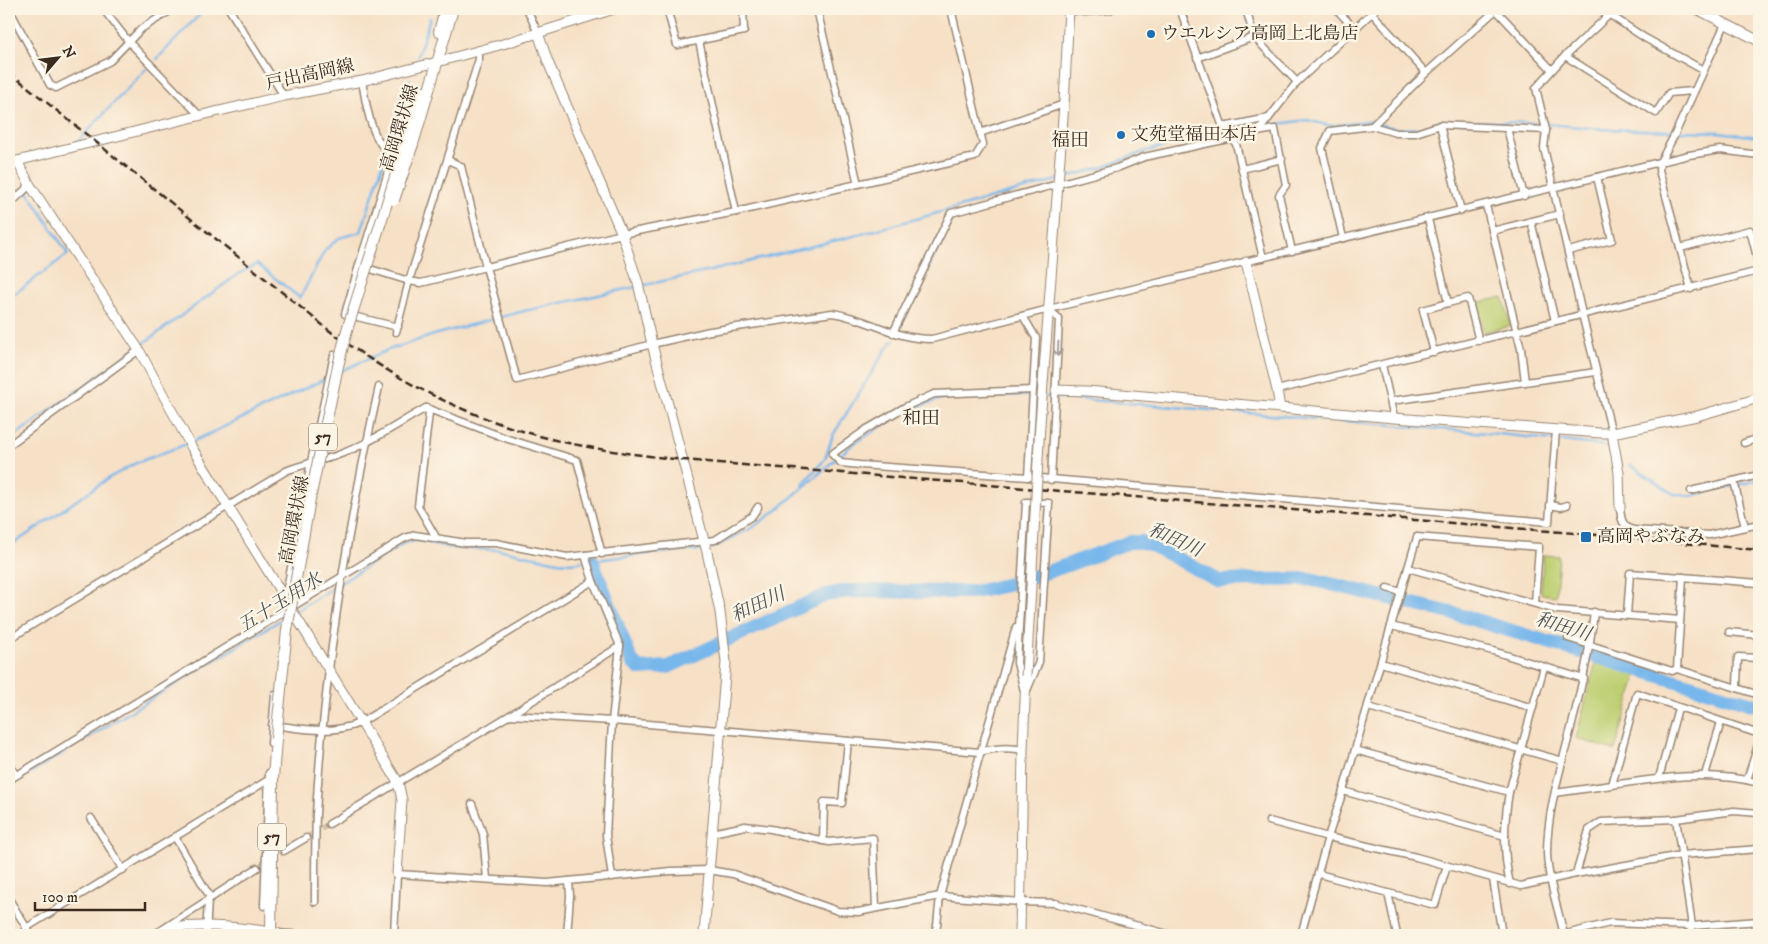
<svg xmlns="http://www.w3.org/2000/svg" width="1768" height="944" font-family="'IM FELL DW Pica','Noto Serif JP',serif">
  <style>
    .green { fill: #becf72; stroke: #7c7c48 }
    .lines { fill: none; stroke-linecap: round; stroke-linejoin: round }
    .stream { stroke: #78b7eb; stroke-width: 2.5 }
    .river { stroke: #78b7eb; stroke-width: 14 }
    .street-tunnel { stroke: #d1bca4; stroke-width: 6; stroke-dasharray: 6 3; stroke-linecap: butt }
    .street-casing { stroke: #988572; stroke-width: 9 }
    .secondary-casing { stroke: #988572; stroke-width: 11 }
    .primary-casing { stroke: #988572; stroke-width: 12 }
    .street { stroke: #fff; stroke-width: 6 }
    .secondary { stroke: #fff; stroke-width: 9 }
    .primary { stroke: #fff; stroke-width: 10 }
    .rail { stroke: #3b2a1e; stroke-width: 2.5; stroke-dasharray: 8 4; stroke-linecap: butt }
    .secondary-bridge-casing { stroke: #988572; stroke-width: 11; stroke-linecap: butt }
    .primary-bridge-casing { stroke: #988572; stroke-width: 12; stroke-linecap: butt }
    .secondary-bridge { stroke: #fff; stroke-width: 9 }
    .primary-bridge { stroke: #fff; stroke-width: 10 }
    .oneway { stroke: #a79f9a }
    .poi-dot { fill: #1f6fb2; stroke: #fcf5e5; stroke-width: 2 }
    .labels { text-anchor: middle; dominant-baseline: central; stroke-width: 5; stroke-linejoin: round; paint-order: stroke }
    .shield { fill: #fcf5e5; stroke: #75675a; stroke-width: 1 }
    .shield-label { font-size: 16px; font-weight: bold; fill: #3b2a1e }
    .poi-label { font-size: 18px; fill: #3b2a1e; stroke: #fcf5e5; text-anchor: start }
    .street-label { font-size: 18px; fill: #3b2a1e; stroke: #fcf5e5 }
    .neighbourhood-label { font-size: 19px; fill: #3b2a1e; stroke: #fcf5e5 }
    .water-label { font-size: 19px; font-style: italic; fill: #4d545c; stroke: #fcf5e5 }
  </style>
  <rect width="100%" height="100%" fill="#fcf5e5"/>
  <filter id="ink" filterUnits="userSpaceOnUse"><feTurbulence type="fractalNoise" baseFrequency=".02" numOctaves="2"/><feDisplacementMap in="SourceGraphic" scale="10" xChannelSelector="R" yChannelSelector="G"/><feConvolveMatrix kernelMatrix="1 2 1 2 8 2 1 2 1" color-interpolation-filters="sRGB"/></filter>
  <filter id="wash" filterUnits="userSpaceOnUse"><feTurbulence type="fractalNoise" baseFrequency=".0096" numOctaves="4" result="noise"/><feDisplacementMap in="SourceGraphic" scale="20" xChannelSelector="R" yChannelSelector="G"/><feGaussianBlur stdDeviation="1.12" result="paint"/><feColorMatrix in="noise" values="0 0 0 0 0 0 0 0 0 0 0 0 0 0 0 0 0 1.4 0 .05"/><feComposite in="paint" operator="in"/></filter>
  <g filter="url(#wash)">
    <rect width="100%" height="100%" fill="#f6e0c6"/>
    <!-- green -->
    <g class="green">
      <path d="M1503,297L1511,326L1483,332L1477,303Z"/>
      <path d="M1543,555L1559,556L1556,596L1541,594Z"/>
      <path d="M1596,661L1637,674L1615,751L1576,738Z"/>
    </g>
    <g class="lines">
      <!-- stream -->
      <g class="stream">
        <path d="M418,56L430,18"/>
        <path d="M157,59L205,9"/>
        <path d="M1265,126L1307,120L1331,126L1368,121L1398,129L1422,128L1441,121L1492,122L1537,123L1602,129L1718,132L1759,137"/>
        <path d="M78,141L146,69"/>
        <path d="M9,298L68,254L28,192L30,189"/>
        <path d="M899,330L954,216"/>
        <path d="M140,346L237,275L257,264L300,298L325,250L339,238L361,232L410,80"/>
        <path d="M341,371L388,350L437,334L524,311L710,271L854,236L1104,167L1146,151L1198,138L1260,127"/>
        <path d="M9,440L135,349"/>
        <path d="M192,442L327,378"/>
        <path d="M1630,465L1674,494L1690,496L1759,480"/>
        <path d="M802,485L825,459L833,435L887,348L894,340"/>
        <path d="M9,547L109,478L136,463L187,444"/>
        <path d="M296,611L403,544L418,540L452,548L502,550L558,562L570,563L656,553L710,549L752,528L777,510L853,444L908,410L943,398L1025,395L1079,399L1499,434L1607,446"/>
        <path d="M9,786L287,616"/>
      </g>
      <!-- river -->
      <path class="river" d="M592,560L629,655L633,663L640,669L668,667L826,595L848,591L973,592C1026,583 1079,560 1130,542H1142L1150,544L1219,581L1310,579L1459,615L1759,706"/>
    </g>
  </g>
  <g filter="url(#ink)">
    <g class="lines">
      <!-- street-tunnel -->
      <g class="street-tunnel">
        <path d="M306,838L329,824"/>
        <path d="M257,868L284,851"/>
      </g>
      <defs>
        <g id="street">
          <path d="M9,9L50,85L56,88L110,61L141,29L173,9"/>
          <path d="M103,9L129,42L200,116"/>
          <path d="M229,9L284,96"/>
          <path d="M527,9L538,33"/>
          <path d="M667,9L677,45L744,31L743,9"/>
          <path d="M817,9L858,184"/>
          <path d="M951,9L983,144L975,157L736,212L622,234L486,267L517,380L652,344L710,331L832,313C868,318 893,339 932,339L1049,309L1689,155L1720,150L1759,155"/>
          <path d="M1180,9L1223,127L1236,144L1263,258"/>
          <path d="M1246,9L1254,37"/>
          <path d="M1336,9L1355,29"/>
          <path d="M1601,9L1645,38L1703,70"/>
          <path d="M1496,10L1552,70"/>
          <path d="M1372,13L1426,73"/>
          <path d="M1609,15L1565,56L1536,88L1546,130L1544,148L1582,314L1612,433"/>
          <path d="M699,41L736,212"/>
          <path d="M1565,56L1656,113L1669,93L1693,91"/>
          <path d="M1197,58L1254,37L1297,82"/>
          <path d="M362,81C366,104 371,143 393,156"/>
          <path d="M1440,125L1461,211"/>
          <path d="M1372,126L1396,133H1416L1440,125L1546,130"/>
          <path d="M1223,127L1269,118"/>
          <path d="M1507,128L1524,196"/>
          <path d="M1257,132L1275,129L1286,185L1279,195L1292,251"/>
          <path d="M980,133L1064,104"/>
          <path d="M1242,169L1282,159"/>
          <path d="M9,205L30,185"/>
          <path d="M1486,205L1521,349L1525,382"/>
          <path d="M1428,219L1448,303L1468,298L1479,341"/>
          <path d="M1531,221L1555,321"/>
          <path d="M1492,231L1560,214"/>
          <path d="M1343,238L1322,148L1330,131L1372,126L1426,73L1497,9"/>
          <path d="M1680,248L1750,230L1759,265"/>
          <path d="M1568,251L1612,240L1597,177"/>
          <path d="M364,267L409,281L421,283L486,267L461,166L448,160"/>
          <path d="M1691,289L1659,170L1660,162L1674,136L1725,24"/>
          <path d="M1049,309L1059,319L1051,480"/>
          <path d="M1023,316L1036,338L1028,477"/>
          <path d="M398,327L345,314L359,265L414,89"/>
          <path d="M396,332L409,281L479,59V51"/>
          <path d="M893,333L951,213L1117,168L1144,157L1256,133L1265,123L1297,82L1376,9"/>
          <path d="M1434,352L1423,310L1448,303"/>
          <path d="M1382,365L1394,418"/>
          <path d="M1032,390L934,394L905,407L867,429L832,454L841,463L860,465L1028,477L1549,522L1556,430"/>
          <path d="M1277,390L1759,271"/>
          <path d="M1391,401L1596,372"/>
          <path d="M426,408L508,439L577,460L602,554"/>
          <path d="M1744,443L1759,438"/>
          <path d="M9,445L139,350"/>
          <path d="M1734,481L1745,527"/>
          <path d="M1691,491L1759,475"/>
          <path d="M1026,502L1049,503L1039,662L1025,695L1017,663Z"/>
          <path d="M1550,505L1561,507L1567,505"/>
          <path d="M1620,508C1621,519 1622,527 1634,530L1709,535L1759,524"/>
          <path d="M585,555L593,581L620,646L612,721L606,835L612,877"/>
          <path d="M1408,568L1557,610L1680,620"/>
          <path d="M1387,588L1401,592"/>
          <path d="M286,594L311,462L334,355"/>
          <path d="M1627,615L1630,573L1759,583"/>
          <path d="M1391,626L1493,651L1584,679"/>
          <path d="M1729,632L1759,635"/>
          <path d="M1568,638L1672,671L1677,669L1759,695"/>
          <path d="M9,639L286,471C303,464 321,461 338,455C369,444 397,424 426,408L429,413L418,506L437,539"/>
          <path d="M1381,663L1533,708"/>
          <path d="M1677,669L1683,577"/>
          <path d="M1737,688L1738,657L1759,658"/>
          <path d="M1368,707L1563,761"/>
          <path d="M510,715L612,721L980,752C995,748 1008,747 1023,750"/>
          <path d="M272,725C305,729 329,735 360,723L593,581"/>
          <path d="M1759,734L1637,693L1612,785C1661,778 1710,770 1759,783"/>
          <path d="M271,743L275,695"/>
          <path d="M1355,750L1509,792"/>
          <path d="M9,764L16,775"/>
          <path d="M1705,775L1721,722"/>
          <path d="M1659,778L1678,708"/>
          <path d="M9,780L405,538L415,535L466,543H496L567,557L585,555L715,540L752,516L758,507"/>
          <path d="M1747,780L1759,742"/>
          <path d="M1343,791L1505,836"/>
          <path d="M1555,793L1612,785"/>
          <path d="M472,804L483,834L487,879"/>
          <path d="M91,818L123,870"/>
          <path d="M1676,819L1692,926L1689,935"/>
          <path d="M1269,821L1328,837L1416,857L1521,886L1576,874L1589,830L1601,822L1676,819L1734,811L1759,813"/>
          <path d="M329,824L510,715L620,646"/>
          <path d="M712,833L745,826L771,829L829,842L873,838L876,908"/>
          <path d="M175,837L210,897"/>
          <path d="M823,841L824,802L842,803L848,741"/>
          <path d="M284,851L306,838"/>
          <path d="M1319,874L1388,893"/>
          <path d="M1576,874L1681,855L1759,849"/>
          <path d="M1493,879L1502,935"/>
          <path d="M1510,884C1503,854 1504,822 1509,792L1544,667"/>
          <path d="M9,899L31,935"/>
          <path d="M315,902C315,873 315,843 316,814C324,670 347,528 379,387"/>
          <path d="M264,906L269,773"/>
          <path d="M26,928L268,780"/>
          <path d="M163,929L257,868"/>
          <path d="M277,933L302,935"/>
          <path d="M206,935L208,899"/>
          <path d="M356,935H358"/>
          <path d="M394,935L397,874L547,883L671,871L709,870L733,874L838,911L858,912L940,896L1021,902L1055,903L1171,935"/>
          <path d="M567,935L570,896L569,881"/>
          <path d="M936,935L940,896L1016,627"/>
          <path d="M1301,935L1328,837L1343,791L1417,537L1539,547L1535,603"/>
          <path d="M1397,935L1388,893L1435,905L1447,866"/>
          <path d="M1562,935L1610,923L1692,926L1759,921"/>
          <path d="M1564,935C1558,908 1548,881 1547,853C1547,817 1557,782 1566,747C1578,703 1589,659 1594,612"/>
          <path d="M1753,935L1756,921"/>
        </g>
        <g id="secondary">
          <path d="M1069,9L1085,11L1110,9"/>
          <path d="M1697,9L1759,41"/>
          <path d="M538,33L548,62L622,234L638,283L652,344L707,552L720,612L726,662L704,935"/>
          <path d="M17,161L30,185L139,350L192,448L398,782L402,800L397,874"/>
          <path d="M9,163L202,115L284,96L362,81L437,62L503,44L614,9"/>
          <path d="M1246,262L1277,390L1280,408"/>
          <path d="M1056,390L1087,391L1394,418L1601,433H1612L1697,416L1759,398"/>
          <path d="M1040,424L1064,104L1069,9"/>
          <path d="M1612,433L1619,473L1620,508"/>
          <path d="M154,935C180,919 247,928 277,933"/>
          <path d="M1020,935L1023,750L1026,676"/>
        </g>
        <g id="primary">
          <path d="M439,32L445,9"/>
          <path d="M406,142L421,91"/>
          <path d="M413,144L453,9"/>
          <path d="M271,935L273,778L276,739"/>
        </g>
      </defs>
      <!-- street casing -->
      <use href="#street" class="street-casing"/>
      <!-- secondary casing -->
      <use href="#secondary" class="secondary-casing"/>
      <!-- primary casing -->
      <use href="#primary" class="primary-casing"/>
      <!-- street -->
      <use href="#street" class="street"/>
      <!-- secondary -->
      <use href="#secondary" class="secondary"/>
      <!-- primary -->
      <use href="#primary" class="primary"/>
      <!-- rail -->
      <path class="rail" d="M9,72L335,335C358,351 381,367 406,381C450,406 505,428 555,440C597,450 640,455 683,460L1586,534L1759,550"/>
      <defs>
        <path id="secondary-bridge" d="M1026,676L1040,424"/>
        <g id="primary-bridge">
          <path d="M394,200L413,144"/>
          <path d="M276,739L287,630L310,499L338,366L347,330L406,142"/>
        </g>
      </defs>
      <!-- secondary-bridge casing -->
      <use href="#secondary-bridge" class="secondary-bridge-casing"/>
      <!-- primary-bridge casing -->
      <use href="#primary-bridge" class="primary-bridge-casing"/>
      <!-- secondary-bridge -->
      <use href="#secondary-bridge" class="secondary-bridge"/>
      <!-- primary-bridge -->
      <use href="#primary-bridge" class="primary-bridge"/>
    </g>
    <!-- one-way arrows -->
    <defs><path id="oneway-shaft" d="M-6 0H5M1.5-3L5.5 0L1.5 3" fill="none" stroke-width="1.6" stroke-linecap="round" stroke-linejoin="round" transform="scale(1.25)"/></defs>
    <use class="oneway" href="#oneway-shaft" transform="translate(1058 349) rotate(93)"/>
  </g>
  <!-- markers -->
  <g class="poi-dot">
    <circle cx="1151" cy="34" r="5"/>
    <circle cx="1121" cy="135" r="5"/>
    <rect x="1580" y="531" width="12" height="12" rx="2.5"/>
  </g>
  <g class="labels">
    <!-- shield labels -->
    <g class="shield">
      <rect x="309" y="423.5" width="28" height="27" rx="4"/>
      <rect x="258" y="823.5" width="28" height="27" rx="4"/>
    </g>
    <g class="shield-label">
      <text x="323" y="437">57</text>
      <text x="272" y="837">57</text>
    </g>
    <!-- poi labels -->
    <g class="poi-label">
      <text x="1161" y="34">ウエルシア高岡上北島店</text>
      <text x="1131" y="135">文苑堂福田本店</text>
      <text x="1597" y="537">高岡やぶなみ</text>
    </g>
    <!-- street labels -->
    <g class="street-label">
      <text transform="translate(310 75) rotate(-12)">戸出高岡線</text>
      <text transform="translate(400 128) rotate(-73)">高岡環状線</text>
      <text transform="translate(295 520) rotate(-79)">高岡環状線</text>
    </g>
    <!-- neighbourhood labels -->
    <g class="neighbourhood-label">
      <text x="1070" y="140">福田</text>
      <text x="921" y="418">和田</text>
    </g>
    <!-- water labels -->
    <g class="water-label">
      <text transform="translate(1175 540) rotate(24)">和田川</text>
      <text transform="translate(280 603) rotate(-32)">五十玉用水</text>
      <text transform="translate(758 605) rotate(-25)">和田川</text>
      <text transform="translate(1563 627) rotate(17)">和田川</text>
    </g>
  </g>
  <!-- margin -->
  <rect width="1768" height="944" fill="none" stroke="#fcf5e5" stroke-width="30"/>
  <!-- north arrow -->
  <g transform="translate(58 58) rotate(62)" stroke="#fcf5e5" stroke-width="4" paint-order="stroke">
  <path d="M0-4L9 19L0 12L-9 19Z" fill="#3b2a1e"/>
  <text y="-8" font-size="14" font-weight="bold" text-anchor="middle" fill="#3b2a1e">N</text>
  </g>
  <!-- scale -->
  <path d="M35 902v8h110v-8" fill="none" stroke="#3b2a1e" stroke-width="2.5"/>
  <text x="42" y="902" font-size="15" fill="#3b2a1e" stroke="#fcf5e5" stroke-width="4" paint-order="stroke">100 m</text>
</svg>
